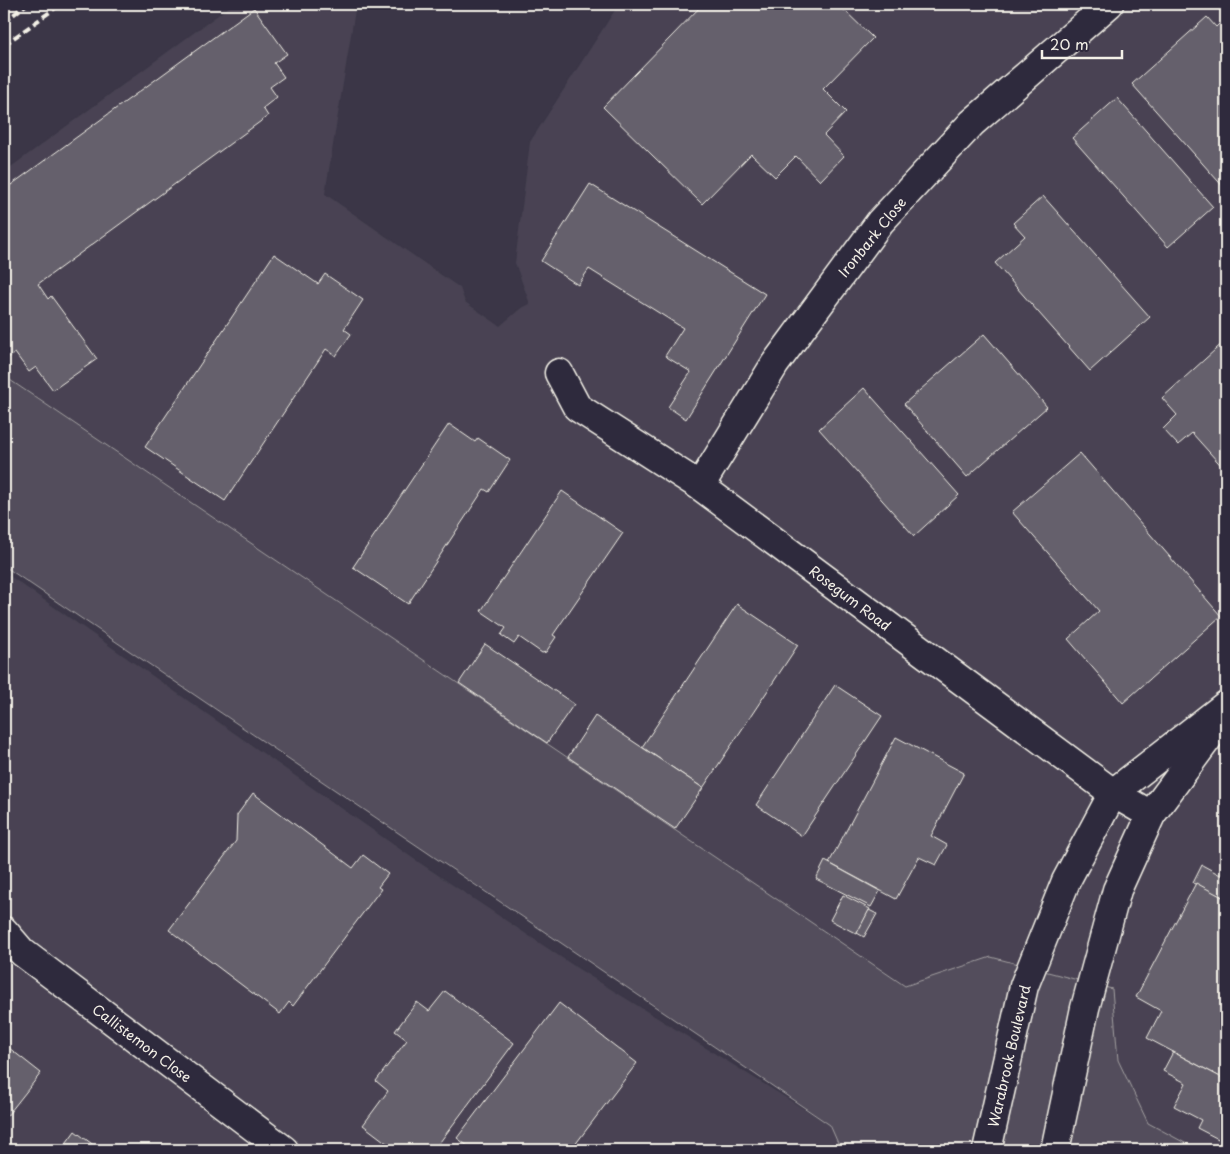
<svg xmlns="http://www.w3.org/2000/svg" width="1230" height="1154" font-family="'Playpen Sans',sans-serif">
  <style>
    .built { fill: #484352 }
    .green { fill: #534e5c; stroke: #a4a0a2 }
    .building { fill: #65616c; stroke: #f4f1e8 }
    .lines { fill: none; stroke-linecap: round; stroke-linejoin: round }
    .minor-casing { stroke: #f4f1e8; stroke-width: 31 }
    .minor { stroke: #2f2a3d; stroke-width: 28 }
    .rail { stroke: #f4f1e8; stroke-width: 4; stroke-dasharray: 8 4; stroke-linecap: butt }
    .labels { text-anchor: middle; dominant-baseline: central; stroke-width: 4; stroke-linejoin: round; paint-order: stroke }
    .street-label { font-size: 14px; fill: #f4f1e8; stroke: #2f2a3d }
  </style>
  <rect width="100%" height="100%" fill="#3b3647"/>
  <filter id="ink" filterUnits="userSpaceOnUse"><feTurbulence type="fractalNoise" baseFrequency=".02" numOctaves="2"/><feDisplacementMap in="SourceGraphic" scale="10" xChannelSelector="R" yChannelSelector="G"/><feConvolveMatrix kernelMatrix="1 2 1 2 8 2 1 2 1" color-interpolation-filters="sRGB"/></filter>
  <g filter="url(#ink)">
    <!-- built -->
    <g class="built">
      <path d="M233,4H356L325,194L460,288L465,302L500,326L520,309L530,304L515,263L530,142L619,4H1226V1150H1198L1148,1124L1118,1060L1112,989L991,957L905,986L4,376V172Z"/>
      <path d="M4,572L414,859L580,970L830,1125L841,1150H4Z"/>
    </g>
    <!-- green -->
    <path class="green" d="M4,376L905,986L991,957L1112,989L1118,1060L1148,1123L1198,1150H841L830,1125L4,566Z"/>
    <!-- building -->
    <g class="building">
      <path d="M703,4H838L873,38L823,89L846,112L824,135L844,156L820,181L796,156L775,177L751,154L702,204L603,107Z"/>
      <path d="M254,8L287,54L274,63L284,77L270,87L277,97L263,108L268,116L38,284L48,299L51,296L97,359L53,390L36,367L29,372L15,353L4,361V190Z"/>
      <path d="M1207,17L1216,27L1220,23L1226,31V68L1222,73L1226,78V190L1132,84Z"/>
      <path d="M1117,98L1213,207L1168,247L1072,138Z"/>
      <path d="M590,184L765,294L686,419L668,407L691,372L665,356L683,328L589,269L578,285L541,261Z"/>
      <path d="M1043,196L1150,317L1090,371L995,263L1025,236L1013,223Z"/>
      <path d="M274,254L318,284L325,274L363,300L344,329L351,334L336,356L326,349L225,501L145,447Z"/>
      <path d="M984,334L1047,407L967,477L904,404Z"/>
      <path d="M1226,340V471L1192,433L1178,445L1163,429L1177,415L1162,398Z"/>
      <path d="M864,388L959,495L914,536L819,429Z"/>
      <path d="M449,424L475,442L478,438L510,460L489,492L484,489L408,604L353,567Z"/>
      <path d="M1080,453L1221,616L1123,703L1068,639L1099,611L1012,512Z"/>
      <path d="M562,491L623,533L553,635L556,637L546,652L542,653L519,637L514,644L501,635L506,628L481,611Z"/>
      <path d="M737,604L798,645L703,788L642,747Z"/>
      <path d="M485,644L574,704L547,743L459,683Z"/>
      <path d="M835,685L882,716L802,836L756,805Z"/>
      <path d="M595,716L703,788L675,829L568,757Z"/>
      <path d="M896,737L964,773L931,836L947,845L936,865L919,857L896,899L829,863Z"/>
      <path d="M253,793L353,868L363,855L388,874L378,887L381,889L293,1006L289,1002L280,1014L169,930L236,841L237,815Z"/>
      <path d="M825,861L880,891L871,907L816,879Z"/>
      <path d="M1202,865L1226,878V899L1193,883Z"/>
      <path d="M1196,883L1226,899V1080L1147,1038L1161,1011L1136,997Z"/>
      <path d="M843,895L870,909L857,934L830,920Z"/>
      <path d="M869,910L877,914L864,937L857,933Z"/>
      <path d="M445,991L514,1043L434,1150H396L363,1125L388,1091L376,1081L407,1040L395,1031L417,1002L429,1011Z"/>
      <path d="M559,1003L637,1063L571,1150H473L457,1138Z"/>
      <path d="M4,1044L41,1073L7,1116L4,1114Z"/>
      <path d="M1173,1052L1226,1080V1143L1197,1128L1201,1120L1174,1106L1186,1083L1163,1071Z"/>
      <path d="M75,1131L100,1150H61Z"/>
    </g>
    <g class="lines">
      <defs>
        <g id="minor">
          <path d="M559,373L577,407L700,486L1113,793L1151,815"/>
          <path d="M700,486L775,364L880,222L972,123L1109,4"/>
          <path d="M4,931L22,952L284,1150"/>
          <path d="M987,1150L1024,986L1066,881L1113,793L1226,705"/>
          <path d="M1055,1150L1085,1008L1117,890L1151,815L1220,722"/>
        </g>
      </defs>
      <!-- minor casing -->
      <use href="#minor" class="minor-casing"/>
      <!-- minor -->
      <use href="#minor" class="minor"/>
      <!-- rail -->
      <g class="rail">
        <path d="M4,6L7,4"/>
        <path d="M4,22L27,4"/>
        <path d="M4,45L61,4"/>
      </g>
    </g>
  </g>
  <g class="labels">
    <!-- street labels -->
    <g class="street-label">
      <text transform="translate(872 237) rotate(-51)">Ironbark Close</text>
      <text transform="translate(850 598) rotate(37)">Rosegum Road</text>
      <text transform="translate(142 1043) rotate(37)">Callistemon Close</text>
      <text transform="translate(1009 1056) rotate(-77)">Warabrook Boulevard</text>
    </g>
  </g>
  <!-- margin -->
  <rect width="1230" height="1154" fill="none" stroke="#2f2a3d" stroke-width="20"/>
  <rect x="10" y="10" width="1210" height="1134" fill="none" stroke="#f4f1e8" stroke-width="2" filter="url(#ink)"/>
  <!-- scale -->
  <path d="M1042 50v8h80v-8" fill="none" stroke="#f4f1e8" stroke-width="2.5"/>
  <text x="1050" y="50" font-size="15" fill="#f4f1e8" stroke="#2f2a3d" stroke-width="4" paint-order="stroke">20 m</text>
</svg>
